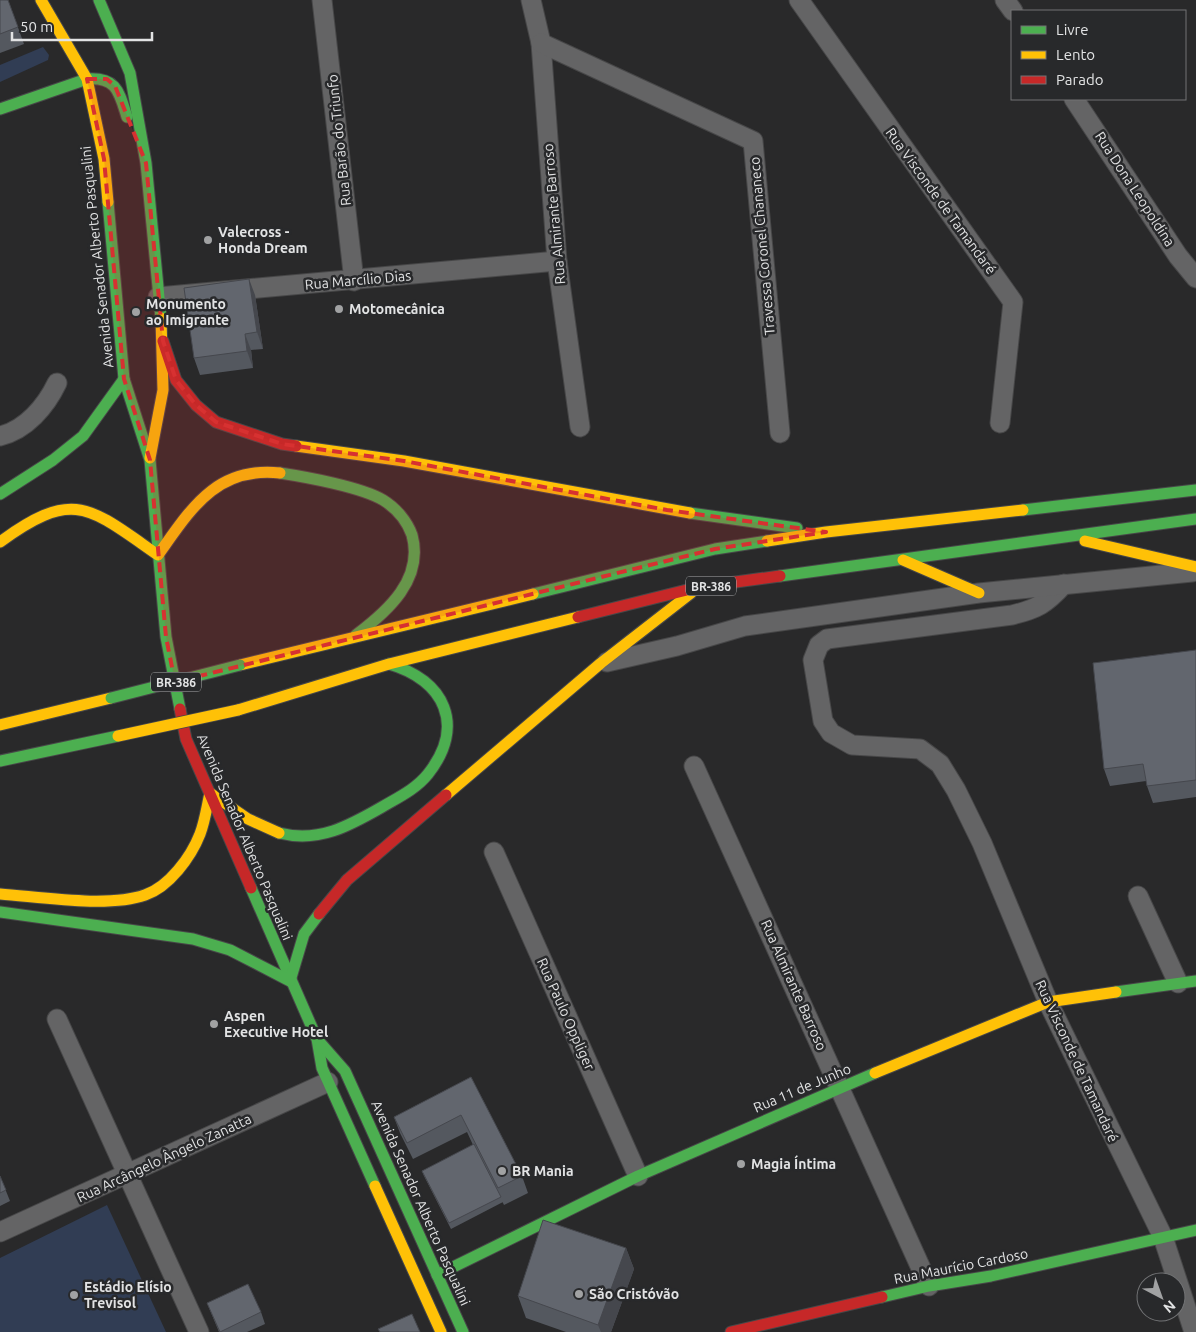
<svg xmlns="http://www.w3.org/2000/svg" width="1196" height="1332" font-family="Ubuntu,sans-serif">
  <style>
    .green { fill: #313d54 }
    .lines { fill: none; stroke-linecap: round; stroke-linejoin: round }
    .street-casing { stroke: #474748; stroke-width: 21 }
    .fast-casing { stroke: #474748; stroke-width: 13 }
    .slow-casing { stroke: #474748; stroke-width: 13 }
    .jam-casing { stroke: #474748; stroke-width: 13 }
    .street { stroke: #646465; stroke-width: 19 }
    .fast { stroke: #4caf50; stroke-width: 11 }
    .slow { stroke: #ffc107; stroke-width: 11 }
    .jam { stroke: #c62828; stroke-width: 11 }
    .fast-bridge-casing { stroke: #474748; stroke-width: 13; stroke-linecap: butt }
    .slow-bridge-casing { stroke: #474748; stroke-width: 13; stroke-linecap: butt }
    .fast-bridge { stroke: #4caf50; stroke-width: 11 }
    .slow-bridge { stroke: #ffc107; stroke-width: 11 }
    .wall { fill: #54585f }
    .shaded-wall { fill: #45474d }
    .building { fill: #62666e; stroke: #45474d }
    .marked { fill: #d73131; fill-opacity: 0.2; stroke: #d73131; stroke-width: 4; stroke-dasharray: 10 6; stroke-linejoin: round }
    .poi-dot { fill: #a1a2a3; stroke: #28292b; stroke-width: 2 }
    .labels { text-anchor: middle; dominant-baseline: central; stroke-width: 5; stroke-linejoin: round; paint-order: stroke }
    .shield { fill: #28292b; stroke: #aaabac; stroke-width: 1 }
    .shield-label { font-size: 12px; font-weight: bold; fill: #e2e3e4 }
    .street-label { font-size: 14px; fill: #e2e3e4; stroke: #28292b }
    .poi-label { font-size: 14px; font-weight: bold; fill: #e2e3e4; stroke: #28292b; text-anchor: start }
  </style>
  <rect width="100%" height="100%" fill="#29292a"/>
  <!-- green -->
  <g class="green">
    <path d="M43,47L49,55L48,60L0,82V65Z"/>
    <path d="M107,1205L166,1332H0V1258Z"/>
  </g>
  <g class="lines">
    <defs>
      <g id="street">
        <path d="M322,0L354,281"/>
        <path d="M531,0L541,43L557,261L580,427"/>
        <path d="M799,0L1013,302L1000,423"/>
        <path d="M1005,0L1013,11"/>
        <path d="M541,43L753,141L780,433"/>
        <path d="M1074,99L1178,256L1196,278"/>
        <path d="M158,297L557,261"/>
        <path d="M0,436C26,430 46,406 57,383"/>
        <path d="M1064,584C1046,604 1037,609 1012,615L827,639L819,645L813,660L823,721L831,733L852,745L920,749L940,764L956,790L982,843L1048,1002L1163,1237L1194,1332"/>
        <path d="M607,662L677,646L745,626L979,593L1192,572"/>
        <path d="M694,766L929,1286"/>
        <path d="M494,852L638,1176"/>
        <path d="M1138,896L1178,983"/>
        <path d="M57,1019L199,1332"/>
        <path d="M0,1232L328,1082"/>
      </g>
      <g id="fast">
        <path d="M99,0L130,73L146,163L161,318"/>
        <path d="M0,109L87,79C117,77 119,92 127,117"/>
        <path d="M108,202L124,379L150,460L166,637L180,709"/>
        <path d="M280,473C306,477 361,487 383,500C396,508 407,521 412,535C424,579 388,611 356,635"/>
        <path d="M0,494L53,460L83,436L124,379"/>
        <path d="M1023,510L1196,490"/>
        <path d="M690,513L797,528"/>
        <path d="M780,576L1196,519"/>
        <path d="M533,594L715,549L767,541"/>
        <path d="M0,761L118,736"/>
        <path d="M279,833C319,843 349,826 382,807C399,797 416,789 428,774C466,726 445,680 389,664"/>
        <path d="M251,888L317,1039L322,1068L375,1186"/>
        <path d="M0,912L193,939L230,950L290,981L304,934L319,914"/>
        <path d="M1116,992L1196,981"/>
        <path d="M317,1039L345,1071L463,1332"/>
        <path d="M437,1275L638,1176L875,1073"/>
        <path d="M882,1297L929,1286L991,1276L1196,1230"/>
      </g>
      <g id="slow">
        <path d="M41,0L87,79L104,159L108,202"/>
        <path d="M296,446L404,461L690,513"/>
        <path d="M150,458L163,390L161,318"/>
        <path d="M767,541L826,532L1023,510"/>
        <path d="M1085,541L1196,567"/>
        <path d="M0,542C74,488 89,507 158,555C191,509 216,466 280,473"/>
        <path d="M903,560L979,593"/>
        <path d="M240,665L533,594"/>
        <path d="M238,710L389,664L578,617"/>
        <path d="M0,725L111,698"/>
        <path d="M446,795L601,663L691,593"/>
        <path d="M0,894C41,897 108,908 145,895C169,887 191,857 200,834C205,821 207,806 210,793L248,819L279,833"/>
        <path d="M875,1073L1048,1002L1116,992"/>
        <path d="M375,1186L441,1332"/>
      </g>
      <g id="jam">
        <path d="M163,341L176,380L196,405L216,422L282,444L296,446"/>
        <path d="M578,617L699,587L780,576"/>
        <path d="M180,709L186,739L251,888"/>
        <path d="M319,914L347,880L446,795"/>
        <path d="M731,1332L882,1297"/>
      </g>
    </defs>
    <!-- street casing -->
    <use href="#street" class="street-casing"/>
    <!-- fast casing -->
    <use href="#fast" class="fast-casing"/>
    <!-- slow casing -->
    <use href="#slow" class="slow-casing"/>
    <!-- jam casing -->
    <use href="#jam" class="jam-casing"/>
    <!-- street -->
    <use href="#street" class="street"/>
    <!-- fast -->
    <use href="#fast" class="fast"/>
    <!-- slow -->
    <use href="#slow" class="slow"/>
    <!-- jam -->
    <use href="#jam" class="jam"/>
    <defs>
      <path id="fast-bridge" d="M111,698L240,665"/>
      <path id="slow-bridge" d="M118,736L238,710"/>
    </defs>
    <!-- fast-bridge casing -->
    <use href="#fast-bridge" class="fast-bridge-casing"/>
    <!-- slow-bridge casing -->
    <use href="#slow-bridge" class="slow-bridge-casing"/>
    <!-- fast-bridge -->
    <use href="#fast-bridge" class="fast-bridge"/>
    <!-- slow-bridge -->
    <use href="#slow-bridge" class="slow-bridge"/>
  </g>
  <!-- wall -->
  <g class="wall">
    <path d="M0,0H8L24,44L0,53Z"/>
    <path d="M255,295L263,349L251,350L253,368L200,375L194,358Z"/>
    <path d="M1196,650V797L1153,803L1147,786L1146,781L1110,786L1104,769Z"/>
    <path d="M471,1077L522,1176L528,1193L504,1205L502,1201L503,1202L451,1229L424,1176L422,1171L473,1145L467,1132L413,1159L400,1133L394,1117Z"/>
    <path d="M0,1176L10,1201L0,1206Z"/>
    <path d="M626,1248L634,1269L611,1332H566L526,1318L518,1296Z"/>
    <path d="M207,1303L261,1312L265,1324L247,1332H219Z"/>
  </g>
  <!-- shaded-wall -->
  <g class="shaded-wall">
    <path d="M249,279L255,295L263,349L257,332Z"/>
    <path d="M245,334L251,350L253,368L247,351Z"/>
    <path d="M626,1248L634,1269L611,1332H601L598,1325Z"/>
  </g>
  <!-- building -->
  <g class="building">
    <path d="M0,0H8L18,27L0,34Z"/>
    <path d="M249,279L257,332L245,334L247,351L194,358L184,288Z"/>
    <path d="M1196,650V780L1147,786L1143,764L1104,769L1093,663Z"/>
    <path d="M471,1077L522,1176L498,1188L461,1115L407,1143L394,1117Z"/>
    <path d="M474,1144L501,1197L449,1223L422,1171Z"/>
    <path d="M0,1176L6,1190L0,1193Z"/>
    <path d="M543,1220L626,1248L598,1325L518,1296Z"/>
    <path d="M248,1284L261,1312L220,1332L207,1303Z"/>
    <path d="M412,1314L420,1332H380L378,1329Z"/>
  </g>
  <!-- marked area -->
  <path class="marked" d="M87,79H107L115,86L146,163L163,341L176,380L196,405L216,422L282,444L404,461L667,510L826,532L715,549L175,682L166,637L150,460L124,379L104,159Z"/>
  <!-- markers -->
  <g class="poi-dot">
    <circle cx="208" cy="240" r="5"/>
    <circle cx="339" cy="309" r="5"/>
    <circle cx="136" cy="312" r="5"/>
    <circle cx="214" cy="1024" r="5"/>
    <circle cx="741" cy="1164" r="5"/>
    <circle cx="502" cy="1171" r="5"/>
    <circle cx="579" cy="1294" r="5"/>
    <circle cx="74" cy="1295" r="5"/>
  </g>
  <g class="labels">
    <!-- shield labels -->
    <g class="shield">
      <rect x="686" y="576.5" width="50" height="19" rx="4"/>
      <rect x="151" y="672.5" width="50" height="19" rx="4"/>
    </g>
    <g class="shield-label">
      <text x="711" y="586">BR-386</text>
      <text x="176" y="682">BR-386</text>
    </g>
    <!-- street labels -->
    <g class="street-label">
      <text transform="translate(339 140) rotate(-96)">Rua Barão do Triunfo</text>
      <text transform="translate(1135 189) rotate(57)">Rua Dona Leopoldina</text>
      <text transform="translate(941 201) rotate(54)">Rua Visconde de Tamandaré</text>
      <text transform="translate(554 214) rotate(-95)">Rua Almirante Barroso</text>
      <text transform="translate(762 246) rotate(-95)">Travessa Coronel Chananeco</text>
      <text transform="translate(97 257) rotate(-96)">Avenida Senador Alberto Pasqualini</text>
      <text transform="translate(358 280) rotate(-5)">Rua Marcílio Dias</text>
      <text transform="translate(245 837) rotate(67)">Avenida Senador Alberto Pasqualini</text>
      <text transform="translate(794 985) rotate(66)">Rua Almirante Barroso</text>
      <text transform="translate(566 1014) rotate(66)">Rua Paulo Oppliger</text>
      <text transform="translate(1077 1061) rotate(65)">Rua Visconde de Tamandaré</text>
      <text transform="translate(802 1088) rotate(-23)">Rua 11 de Junho</text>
      <text transform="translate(164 1158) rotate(-25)">Rua Arcângelo Ângelo Zanatta</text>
      <text transform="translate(421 1203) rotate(66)">Avenida Senador Alberto Pasqualini</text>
      <text transform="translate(961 1266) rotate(-11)">Rua Maurício Cardoso</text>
    </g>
    <!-- poi labels -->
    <g class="poi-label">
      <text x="218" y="232">Valecross -<tspan x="218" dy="16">Honda Dream</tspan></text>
      <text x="146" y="304">Monumento<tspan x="146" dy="16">ao Imigrante</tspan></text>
      <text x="349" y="309">Motomecânica</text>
      <text x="224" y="1016">Aspen<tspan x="224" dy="16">Executive Hotel</tspan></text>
      <text x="751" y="1164">Magia Íntima</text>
      <text x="512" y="1171">BR Mania</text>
      <text x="84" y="1287">Estádio Elísio<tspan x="84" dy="16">Trevisol</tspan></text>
      <text x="589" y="1294">São Cristóvão</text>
    </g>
  </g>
  <!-- legend -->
  <rect x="1011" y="10" width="175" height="90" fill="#28292b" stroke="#727375"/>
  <rect x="1021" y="26" width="25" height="8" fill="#4caf50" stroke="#727375"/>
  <text x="1056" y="35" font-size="15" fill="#e2e3e4">Livre</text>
  <rect x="1021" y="51" width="25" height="8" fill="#ffc107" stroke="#727375"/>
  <text x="1056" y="60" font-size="15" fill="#e2e3e4">Lento</text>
  <rect x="1021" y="76" width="25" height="8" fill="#c62828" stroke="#727375"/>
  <text x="1056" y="85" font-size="15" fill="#e2e3e4">Parado</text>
  <!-- north arrow -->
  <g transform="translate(1161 1297) rotate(139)"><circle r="24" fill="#28292b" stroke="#727375"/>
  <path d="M0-4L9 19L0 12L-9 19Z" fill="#a1a2a3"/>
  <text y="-8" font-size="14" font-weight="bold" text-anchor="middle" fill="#e2e3e4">N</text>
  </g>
  <!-- scale -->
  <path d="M12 32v8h140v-8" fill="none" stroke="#e2e3e4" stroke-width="2.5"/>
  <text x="20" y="32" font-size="15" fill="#e2e3e4" stroke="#28292b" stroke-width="4" paint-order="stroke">50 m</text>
</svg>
